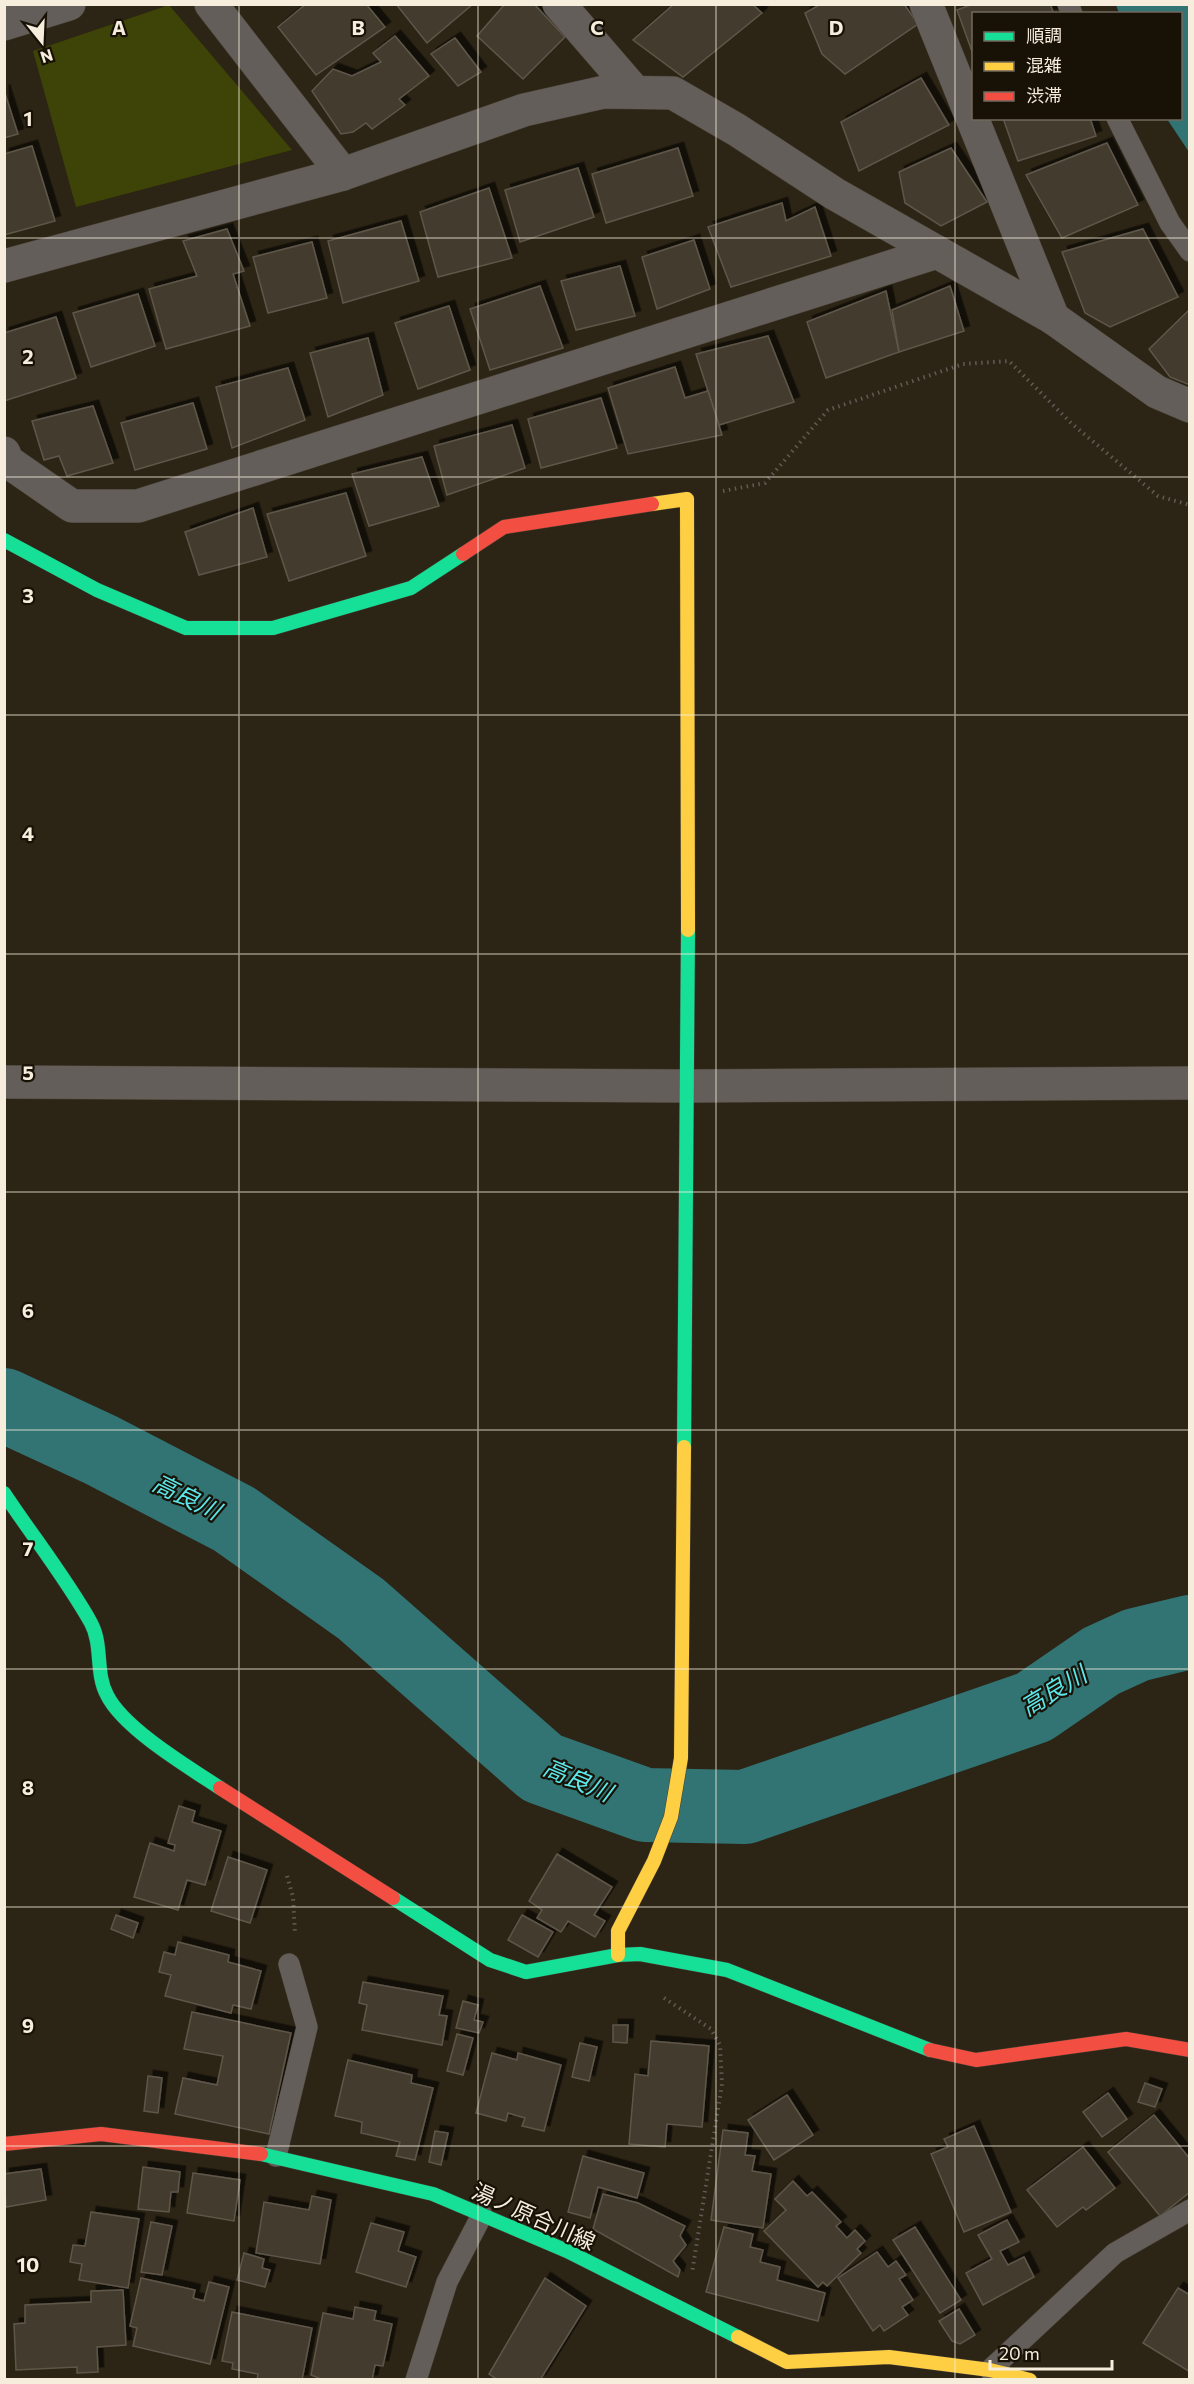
<svg xmlns="http://www.w3.org/2000/svg" width="1194" height="2384" font-family="Commissioner,'Noto Sans JP',sans-serif">
  <style>
    .green { fill: #3e4408 }
    .water { fill: #327374 }
    .lines { fill: none; stroke-linecap: round; stroke-linejoin: round }
    .river { stroke: #327374; stroke-width: 74 }
    .building { fill: #423b2e; stroke: #5e574a; stroke-width: 1.5; filter: url(#shadow) }
    .lane-casing { stroke: #463f32; stroke-width: 22 }
    .street-casing { stroke: #463f32; stroke-width: 34 }
    .fast-casing { stroke: #463f32; stroke-width: 15 }
    .slow-casing { stroke: #463f32; stroke-width: 15 }
    .jam-casing { stroke: #463f32; stroke-width: 15 }
    .path { stroke: #615b55; stroke-width: 4; stroke-dasharray: 1.5 4.5; stroke-linecap: butt }
    .lane { stroke: #635e5a; stroke-width: 21 }
    .street { stroke: #635e5a; stroke-width: 33 }
    .fast { stroke: #16e098; stroke-width: 14 }
    .slow { stroke: #ffcf43; stroke-width: 14 }
    .jam { stroke: #f24e42; stroke-width: 14 }
    .grid { fill: none; stroke: #f7eddd; stroke-width: 1.5; stroke-opacity: 0.55 }
    .labels { text-anchor: middle; dominant-baseline: central; stroke-width: 4.5; stroke-linejoin: round; paint-order: stroke }
    .street-label { font-size: 22px; fill: #f7eddd; stroke: #181106 }
    .water-label { font-size: 24px; font-style: italic; fill: #5be6e9; stroke: #181106 }
    .grid-label { font-size: 20px; text-anchor: middle; font-weight: bold; fill: #f7eddd; stroke: #181106; stroke-width: 4.5; stroke-linejoin: round; paint-order: stroke }
  </style>
  <defs>
    <filter id="shadow"><feDropShadow dx="5.5" dy="-5.5" stdDeviation="0" flood-color="#0009"/></filter>
  </defs>
  <rect width="100%" height="100%" fill="#2c2414"/>
  <!-- green -->
  <path class="green" d="M169,5L292,150L76,207L33,51Z"/>
  <!-- water -->
  <path class="water" d="M1116,5H1189V152L1167,119L1180,118V14L1119,13Z"/>
  <g class="lines">
    <!-- river -->
    <path class="river" d="M4,1405L101,1450L234,1519L361,1609L542,1768L645,1805L745,1807L1034,1707L1101,1661L1136,1645L1190,1632"/>
  </g>
  <!-- building -->
  <g class="building">
    <path d="M306,4H366L385,27L316,75L278,27Z"/>
    <path d="M396,4H473L427,43Z"/>
    <path d="M505,4H534L565,37L523,79L477,36Z"/>
    <path d="M674,4H752L762,13L683,77L633,40Z"/>
    <path d="M821,4H904L918,24L845,74L822,54L805,13Z"/>
    <path d="M973,4H1050L1054,14H974V57L957,10Z"/>
    <path d="M395,36L429,76L399,99L405,105L372,129L366,123L353,132L341,134L312,91L333,69L352,76L381,62L373,53Z"/>
    <path d="M455,38L481,72L458,86L431,54Z"/>
    <path d="M921,78L949,125L859,171L841,122Z"/>
    <path d="M4,90L18,134L4,138Z"/>
    <path d="M1003,118H1090L1096,136L1018,161Z"/>
    <path d="M1107,143L1138,205L1062,238L1026,175Z"/>
    <path d="M32,146L55,221L4,235V154Z"/>
    <path d="M678,148L693,196L606,223L592,174Z"/>
    <path d="M951,148L987,202L941,226L905,203L899,172Z"/>
    <path d="M578,168L594,217L520,242L505,190Z"/>
    <path d="M489,188L512,258L438,277L420,212Z"/>
    <path d="M782,203L786,221L815,207L831,256L731,287L708,227Z"/>
    <path d="M401,221L419,281L343,303L328,241Z"/>
    <path d="M227,229L244,271L233,274L250,326L166,349L149,289L197,276L183,241Z"/>
    <path d="M1143,229L1178,297L1110,327L1085,313L1062,252Z"/>
    <path d="M694,240L710,289L657,309L642,257Z"/>
    <path d="M312,242L327,298L268,313L253,257Z"/>
    <path d="M620,266L635,316L576,330L561,281Z"/>
    <path d="M540,286L563,348L490,370L470,309Z"/>
    <path d="M950,286L964,331L899,352L892,310Z"/>
    <path d="M886,291L899,352L826,378L807,322Z"/>
    <path d="M138,294L155,346L91,367L73,313Z"/>
    <path d="M449,306L470,370L418,389L395,323Z"/>
    <path d="M1190,309V385L1170,377L1149,349Z"/>
    <path d="M56,317L76,378L4,401V333Z"/>
    <path d="M768,336L794,402L719,425L696,354Z"/>
    <path d="M368,338L383,395L328,417L310,353Z"/>
    <path d="M675,367L685,398L708,391L722,435L628,454L608,388Z"/>
    <path d="M288,368L305,420L232,448L216,387Z"/>
    <path d="M601,398L617,448L541,468L528,419Z"/>
    <path d="M193,403L207,449L135,470L121,423Z"/>
    <path d="M93,406L113,463L67,476L59,456L44,460L32,421Z"/>
    <path d="M512,425L525,468L447,495L434,446Z"/>
    <path d="M422,457L439,506L369,526L352,474Z"/>
    <path d="M346,493L366,556L289,581L267,514Z"/>
    <path d="M253,508L267,557L199,575L185,532Z"/>
    <path d="M179,1806L195,1811L192,1822L221,1831L205,1885L187,1880L178,1910L134,1897L150,1843L174,1851L175,1845L168,1843Z"/>
    <path d="M557,1854L612,1887L594,1915L605,1921L595,1937L568,1921L561,1932L537,1918L542,1910L529,1901Z"/>
    <path d="M228,1857L267,1870L250,1923L211,1911Z"/>
    <path d="M116,1915L138,1923L133,1938L111,1929Z"/>
    <path d="M522,1915L553,1932L538,1957L508,1940Z"/>
    <path d="M178,1942L229,1955L228,1962L261,1971L251,2009L233,2005L231,2013L165,1996L171,1975L159,1972L164,1952L175,1955Z"/>
    <path d="M363,1982L443,1996L439,2015L447,2016L442,2045L362,2030L367,2005L359,2003Z"/>
    <path d="M463,2001L478,2005L474,2020L483,2022L479,2033L456,2028Z"/>
    <path d="M192,2012L291,2033L269,2134L175,2114L183,2078L217,2085L223,2056L184,2049Z"/>
    <path d="M613,2025H628L627,2043L613,2042Z"/>
    <path d="M457,2034L473,2038L463,2075L447,2071Z"/>
    <path d="M651,2041L709,2046L702,2127L667,2124L665,2147L629,2144L635,2074L648,2076Z"/>
    <path d="M580,2043L597,2047L589,2081L572,2077Z"/>
    <path d="M492,2053L517,2060L518,2053L561,2065L544,2131L522,2126L525,2118L508,2113L506,2121L476,2113Z"/>
    <path d="M348,2060L412,2075L411,2083L433,2088L415,2160L396,2156L400,2142L361,2133L362,2122L335,2116Z"/>
    <path d="M148,2076L162,2078L158,2113L144,2111Z"/>
    <path d="M1145,2083L1162,2089L1155,2107L1138,2102Z"/>
    <path d="M1108,2093L1127,2119L1102,2137L1083,2112Z"/>
    <path d="M787,2095L813,2135L774,2160L748,2120Z"/>
    <path d="M1154,2115L1190,2159V2192L1160,2216L1108,2152Z"/>
    <path d="M974,2126L1011,2212L964,2232L931,2154L948,2147L944,2139Z"/>
    <path d="M723,2130L748,2133L745,2155L755,2156L752,2171L771,2174L763,2228L711,2220Z"/>
    <path d="M435,2131L448,2133L441,2165L429,2162Z"/>
    <path d="M1083,2147L1115,2188L1086,2210L1083,2207L1057,2227L1027,2190Z"/>
    <path d="M583,2156L644,2173L637,2198L598,2187L590,2218L568,2212Z"/>
    <path d="M143,2167L180,2172L178,2192H171L169,2212L138,2209Z"/>
    <path d="M41,2169L46,2200L6,2207L4,2174Z"/>
    <path d="M193,2173L240,2180L234,2221L187,2213Z"/>
    <path d="M793,2181L807,2196L812,2192L841,2222L836,2226L847,2238L855,2230L865,2241L857,2249L861,2253L827,2286L823,2282L818,2287L764,2231L786,2210L775,2199Z"/>
    <path d="M603,2194L638,2203L685,2226L680,2236L686,2245L673,2261L680,2270L678,2277L593,2229Z"/>
    <path d="M312,2196L331,2200L320,2264L256,2253L264,2202L309,2210Z"/>
    <path d="M91,2212L139,2219L128,2288L79,2280L82,2264L70,2262L73,2245L85,2246Z"/>
    <path d="M1007,2220L1019,2242L1000,2251L1008,2265L1024,2257L1034,2277L983,2305L966,2273L992,2259L978,2235Z"/>
    <path d="M151,2222L172,2226L162,2275L141,2272Z"/>
    <path d="M371,2223L404,2232L398,2251L416,2257L406,2287L356,2272Z"/>
    <path d="M724,2227L753,2234L750,2247L763,2250L760,2262L780,2267L777,2280L825,2293L818,2321L706,2292Z"/>
    <path d="M915,2227L961,2300L940,2313L893,2240Z"/>
    <path d="M877,2252L888,2267L896,2261L906,2275L899,2279L913,2300L902,2307L908,2315L884,2331L880,2325L873,2331L838,2278Z"/>
    <path d="M244,2253L264,2259L262,2268L270,2270L265,2287L237,2280Z"/>
    <path d="M141,2278L195,2290L193,2298L204,2301L209,2282L229,2287L210,2364L133,2346L137,2328L130,2326Z"/>
    <path d="M545,2278L586,2306L540,2380H498L489,2374Z"/>
    <path d="M1178,2288L1190,2295V2372L1143,2343Z"/>
    <path d="M123,2290L126,2345L97,2347L98,2372L77,2373V2367L16,2370L14,2324L25,2323V2305L91,2302V2291Z"/>
    <path d="M355,2307L376,2311L374,2320L392,2324L383,2366L375,2365L372,2380H324L311,2375L323,2313L353,2319Z"/>
    <path d="M959,2309L975,2335L960,2344L952,2341L939,2321Z"/>
    <path d="M232,2312L312,2328L302,2380H257L258,2374L232,2369L233,2363L222,2361Z"/>
  </g>
  <g class="lines">
    <defs>
      <g id="lane">
        <path d="M1068,4L1072,14"/>
        <path d="M1117,118L1170,223L1190,251"/>
        <path d="M276,2156L307,2027L289,1964"/>
        <path d="M990,2370L1115,2253L1190,2210"/>
        <path d="M416,2380L447,2282L482,2215"/>
      </g>
      <g id="street">
        <path d="M211,4L343,174"/>
        <path d="M559,4L635,92"/>
        <path d="M926,4L1053,318"/>
        <path d="M4,24L69,4"/>
        <path d="M4,266L343,174L524,110L604,92L673,93L737,130L835,194L1053,318L1157,392L1190,406"/>
        <path d="M4,453L7,461L72,506H138L937,252"/>
        <path d="M4,1082L688,1086L1190,1083"/>
      </g>
      <g id="fast">
        <path d="M4,540L97,590L186,628H273L411,588L463,554"/>
        <path d="M684,1447L688,930"/>
        <path d="M4,1493C31,1534 68,1581 91,1623C103,1645 95,1673 107,1695C123,1728 188,1767 220,1788"/>
        <path d="M393,1898L490,1960L526,1972L618,1955L640,1954L727,1970L930,2050"/>
        <path d="M261,2154L433,2194L567,2251L738,2337"/>
      </g>
      <g id="slow">
        <path d="M652,504L687,499L688,930"/>
        <path d="M618,1955V1931L654,1861L671,1817L681,1758L684,1447"/>
        <path d="M738,2337L787,2362L889,2357L990,2370L1030,2380"/>
      </g>
      <g id="jam">
        <path d="M463,554L504,527L652,504"/>
        <path d="M220,1788L393,1898"/>
        <path d="M930,2050L976,2060L1126,2039L1190,2050"/>
        <path d="M4,2144L101,2134L261,2154"/>
      </g>
    </defs>
    <!-- lane casing -->
    <use href="#lane" class="lane-casing"/>
    <!-- street casing -->
    <use href="#street" class="street-casing"/>
    <!-- fast casing -->
    <use href="#fast" class="fast-casing"/>
    <!-- slow casing -->
    <use href="#slow" class="slow-casing"/>
    <!-- jam casing -->
    <use href="#jam" class="jam-casing"/>
    <!-- path -->
    <g class="path">
      <path d="M723,491L765,483L828,410L963,364L1009,361L1071,423L1158,496L1190,505"/>
      <path d="M287,1876L293,1897L295,1934"/>
      <path d="M664,1998L711,2029L720,2045L722,2084L692,2273"/>
    </g>
    <!-- lane -->
    <use href="#lane" class="lane"/>
    <!-- street -->
    <use href="#street" class="street"/>
    <!-- fast -->
    <use href="#fast" class="fast"/>
    <!-- slow -->
    <use href="#slow" class="slow"/>
    <!-- jam -->
    <use href="#jam" class="jam"/>
  </g>
  <!-- grid -->
  <path class="grid" d="M239,4V2380M478,4V2380M716,4V2380M955,4V2380M4,238H1190M4,477H1190M4,715H1190M4,954H1190M4,1192H1190M4,1430H1190M4,1669H1190M4,1907H1190M4,2146H1190"/>
  <g class="labels">
    <!-- street labels -->
    <g class="street-label">
      <text transform="translate(534 2216) rotate(24)">湯ノ原合川線</text>
    </g>
    <!-- water labels -->
    <g class="water-label">
      <text transform="translate(187 1496) rotate(26)">高良川</text>
      <text transform="translate(1053 1690) rotate(-31)">高良川</text>
      <text transform="translate(578 1779) rotate(23)">高良川</text>
    </g>
  </g>
  <g class="grid-label">
    <text x="119" y="35">A</text>
    <text x="358" y="35">B</text>
    <text x="597" y="35">C</text>
    <text x="836" y="35">D</text>
    <text x="28" y="126">1</text>
    <text x="28" y="364">2</text>
    <text x="28" y="603">3</text>
    <text x="28" y="841">4</text>
    <text x="28" y="1080">5</text>
    <text x="28" y="1318">6</text>
    <text x="28" y="1556">7</text>
    <text x="28" y="1795">8</text>
    <text x="28" y="2033">9</text>
    <text x="28" y="2272">10</text>
  </g>
  <!-- border -->
  <rect width="1194" height="2384" fill="none" stroke="#f7eddd" stroke-width="12"/>
  <!-- legend -->
  <rect x="972" y="12" width="210" height="108" fill="#181106" stroke="#71695c" stroke-width="1.5"/>
  <rect x="984" y="32" width="30" height="9" fill="#16e098" stroke="#71695c" stroke-width="1.5"/>
  <text x="1026" y="42" font-size="18" fill="#f7eddd">順調</text>
  <rect x="984" y="62" width="30" height="9" fill="#ffcf43" stroke="#71695c" stroke-width="1.5"/>
  <text x="1026" y="72" font-size="18" fill="#f7eddd">混雑</text>
  <rect x="984" y="92" width="30" height="9" fill="#f24e42" stroke="#71695c" stroke-width="1.5"/>
  <text x="1026" y="102" font-size="18" fill="#f7eddd">渋滞</text>
  <!-- north arrow -->
  <g transform="translate(42 42) rotate(162)" stroke="#181106" stroke-width="4.5" paint-order="stroke">
  <path d="M0-4.5L10 22L0 15L-10 22Z" fill="#f7eddd"/>
  <text y="-9" font-size="16" font-weight="bold" text-anchor="middle" fill="#f7eddd">N</text>
  </g>
  <!-- scale -->
  <path d="M990 2360v9h122v-9" fill="none" stroke="#f7eddd" stroke-width="3"/>
  <text x="999" y="2360" font-size="18" fill="#f7eddd" stroke="#181106" stroke-width="4.5" paint-order="stroke">20 m</text>
</svg>
